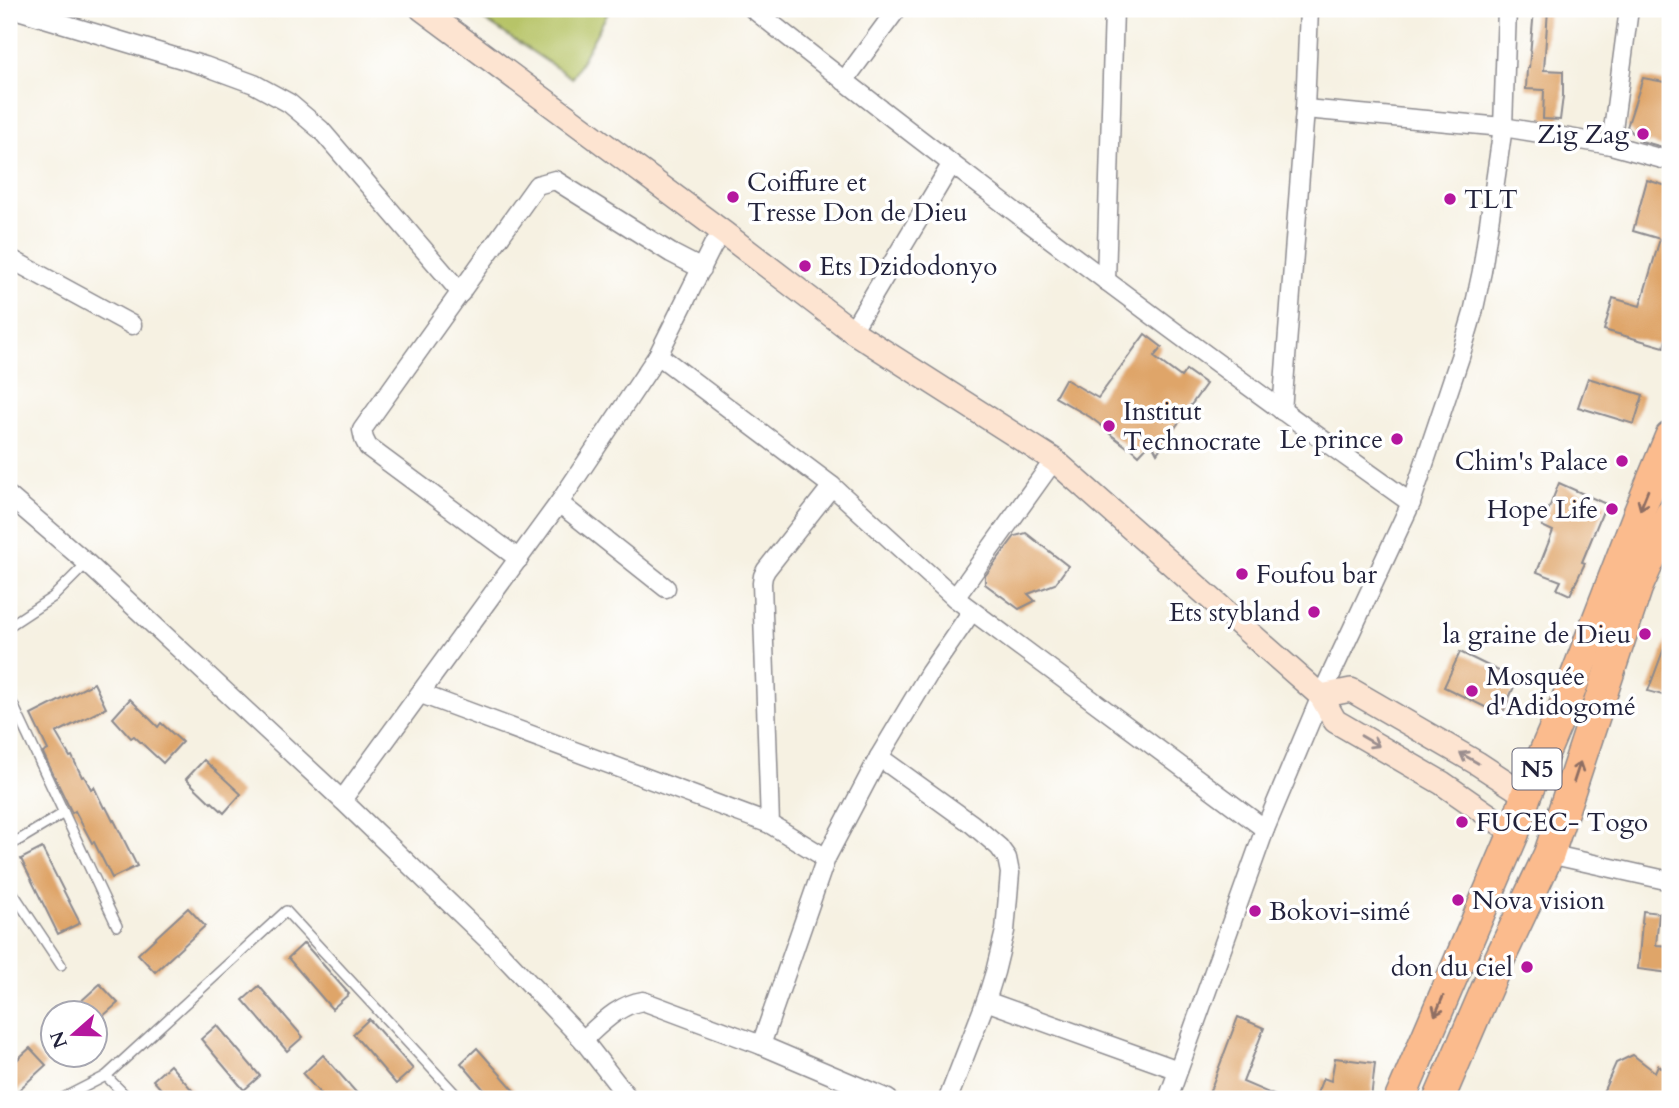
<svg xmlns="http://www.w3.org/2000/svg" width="1679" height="1108" font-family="Cardo,serif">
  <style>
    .green { fill: #b7c467; stroke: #6c7351; stroke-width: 2 }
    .building { fill: #dfa569 }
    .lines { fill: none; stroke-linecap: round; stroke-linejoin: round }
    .lane-casing { stroke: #8c8a8e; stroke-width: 12 }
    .street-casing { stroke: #8c8a8e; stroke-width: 21 }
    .secondary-casing { stroke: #8c8a8e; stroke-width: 26 }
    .highway-casing { stroke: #8c8a8e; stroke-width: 33 }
    .lane { stroke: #fff; stroke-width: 9 }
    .street { stroke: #fff; stroke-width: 18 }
    .secondary { stroke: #fde4d1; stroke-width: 23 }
    .highway { stroke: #fbbb8d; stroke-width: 30 }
    .oneway { stroke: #8e6e64 }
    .oneway2 { stroke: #9a8d8e }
    .poi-dot { fill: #b5179e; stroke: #fff; stroke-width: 2.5 }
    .labels { text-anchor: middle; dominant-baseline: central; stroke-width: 7; stroke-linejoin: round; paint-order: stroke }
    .shield { fill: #fff; stroke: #646476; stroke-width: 2 }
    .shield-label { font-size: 24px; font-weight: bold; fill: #22223b }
    .poi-label { font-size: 26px; fill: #22223b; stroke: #fff; text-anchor: start }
  </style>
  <rect width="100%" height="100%" fill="#fff"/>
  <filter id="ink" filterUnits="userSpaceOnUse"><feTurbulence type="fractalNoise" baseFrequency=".0143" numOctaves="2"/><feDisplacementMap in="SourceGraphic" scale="14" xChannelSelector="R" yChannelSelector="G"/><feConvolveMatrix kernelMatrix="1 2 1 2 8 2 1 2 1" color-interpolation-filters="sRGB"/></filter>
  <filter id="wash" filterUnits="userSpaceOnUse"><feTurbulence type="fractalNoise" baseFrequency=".00686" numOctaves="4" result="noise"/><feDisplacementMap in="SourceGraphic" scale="28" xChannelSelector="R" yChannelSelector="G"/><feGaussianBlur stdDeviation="1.57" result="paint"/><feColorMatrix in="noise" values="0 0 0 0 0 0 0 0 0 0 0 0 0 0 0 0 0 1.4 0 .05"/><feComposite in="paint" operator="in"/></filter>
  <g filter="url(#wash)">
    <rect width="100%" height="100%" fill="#f6f1e2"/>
    <!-- green -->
    <path class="green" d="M487,9H610L572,78L480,17Z"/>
    <g id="blocks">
      <!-- building -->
      <g class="building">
        <path d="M1534,9H1548L1544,70L1563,71V96L1560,120L1543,119L1544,90L1526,89L1527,68H1529Z"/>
        <path d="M1643,78L1670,83V149L1641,141L1627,127Z"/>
        <path d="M1647,180L1670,187V324L1664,347L1604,330L1613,298L1640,306L1660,239L1633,231Z"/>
        <path d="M1145,334L1162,347L1154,357L1181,377L1186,370L1206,384L1157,453L1151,442L1139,455L1128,445L1127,447L1110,434L1111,433L1090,417L1055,397L1065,379L1098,398Z"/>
        <path d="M1588,378L1643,395L1634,424L1578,407Z"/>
        <path d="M1559,483L1606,504L1582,562L1585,563L1570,595L1557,589L1561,581L1537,572L1553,531L1542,526Z"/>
        <path d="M1026,533L1068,566L1055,584L1028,594L1035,601L1019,609L985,584V576L1015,536Z"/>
        <path d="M1669,635H1670V697L1648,691Z"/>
        <path d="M1460,652L1517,680L1503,712L1492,708L1491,710L1444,687Z"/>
        <path d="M94,683L106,708L56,733L70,757L72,756L82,777L84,776L91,789L94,787L104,808L106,807L113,821L114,820L137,866L112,878L94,842L92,843L75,811L72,813L43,753L48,750L31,715Z"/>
        <path d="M130,699L158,727L161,723L182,742L163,763L134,736L131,738L113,718Z"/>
        <path d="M204,760L241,794L224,813L212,802L211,803L186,779Z"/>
        <path d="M42,848L80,923L58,934L21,859Z"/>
        <path d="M188,908L205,926L155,972L138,954Z"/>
        <path d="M1643,911L1659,913L1656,945L1670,946V973L1638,969Z"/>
        <path d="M304,943L349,994L332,1009L288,958Z"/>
        <path d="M100,984L118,1003L94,1024V1013H68Z"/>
        <path d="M259,986L303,1037L287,1051L243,1000Z"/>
        <path d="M1238,1017L1264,1028L1243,1082L1283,1099H1207Z"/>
        <path d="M369,1019L413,1069L396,1084L353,1034Z"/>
        <path d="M217,1025L260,1076L244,1090L201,1039Z"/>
        <path d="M30,1048L46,1065L9,1099V1067Z"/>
        <path d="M477,1048L522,1099H492L461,1063Z"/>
        <path d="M323,1055L362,1099H325L303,1074Z"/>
        <path d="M1633,1055L1655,1072L1658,1065L1670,1074V1099H1600L1616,1063Z"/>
        <path d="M1335,1058L1375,1063L1371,1099H1315L1323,1078L1331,1081Z"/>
        <path d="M170,1065L200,1099H170L153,1080Z"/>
      </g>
    </g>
  </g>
  <g filter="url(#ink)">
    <use href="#blocks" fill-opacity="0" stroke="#8c8a8e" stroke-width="2"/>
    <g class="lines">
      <defs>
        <g id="lane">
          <path d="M9,626L53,597L87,563"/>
          <path d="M9,696L117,926"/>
          <path d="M9,846L64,813"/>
          <path d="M9,887L61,965"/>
          <path d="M61,1099L106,1076"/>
          <path d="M129,1099L106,1076L286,911L460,1099"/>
          <path d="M549,1099L551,1098"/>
        </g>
        <g id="street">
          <path d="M14,9L205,66L254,84L289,103L321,130L461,293"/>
          <path d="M753,9C968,179 1187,344 1411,503"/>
          <path d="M844,81L897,9"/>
          <path d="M1305,109L1503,127L1611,145L1670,161"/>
          <path d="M1611,145L1629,9"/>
          <path d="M9,258L132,325"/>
          <path d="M1106,281L1114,9"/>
          <path d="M852,331L951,165"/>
          <path d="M658,355L832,486L955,598L1265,829"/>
          <path d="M1282,411L1305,109L1309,9"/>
          <path d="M9,496L87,563L342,800L491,943L583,1040L629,1099"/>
          <path d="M559,503L666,588"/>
          <path d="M519,559L368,447L364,439L362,430L537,185L555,180L671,253L702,269"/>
          <path d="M955,598L1054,460"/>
          <path d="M421,694L770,824"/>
          <path d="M879,757L972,824L999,847L1007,858L1010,873L1005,931L995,972L986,1001L948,1099"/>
          <path d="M342,800L559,503L658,355L713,245L724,233"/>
          <path d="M1549,854L1670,881"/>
          <path d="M826,858L770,824L762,583L763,576L766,570L832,486"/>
          <path d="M986,1001L1178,1070"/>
          <path d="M583,1040C602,1023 618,1005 643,1001L761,1045L888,1099"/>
          <path d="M761,1045L826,858L879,757L930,672L972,611"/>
          <path d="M1168,1099L1265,829L1321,696L1411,503L1460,357L1473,313L1482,271L1503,127L1507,9"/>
        </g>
        <g id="secondary">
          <path d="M422,9L724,233L852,331L1054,460L1321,696L1335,721L1442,783L1514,833"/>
          <path d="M1321,696L1351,690L1477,763L1526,795"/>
        </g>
        <g id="highway">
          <path d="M1400,1099L1514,833L1526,795L1565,704L1639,512L1670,437"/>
          <path d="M1439,1099L1494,971L1549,854L1637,588L1670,515"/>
        </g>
      </defs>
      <!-- lane casing -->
      <use href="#lane" class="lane-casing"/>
      <!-- street casing -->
      <use href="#street" class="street-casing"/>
      <!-- secondary casing -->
      <use href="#secondary" class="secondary-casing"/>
      <!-- highway casing -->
      <use href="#highway" class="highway-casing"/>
      <!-- lane -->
      <use href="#lane" class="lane"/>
      <!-- street -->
      <use href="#street" class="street"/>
      <!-- secondary -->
      <use href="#secondary" class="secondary"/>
      <!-- highway -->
      <use href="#highway" class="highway"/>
    </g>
    <!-- one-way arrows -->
    <defs><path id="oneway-shaft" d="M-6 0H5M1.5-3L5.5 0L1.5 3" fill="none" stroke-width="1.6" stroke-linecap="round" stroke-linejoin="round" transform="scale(1.75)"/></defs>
    <g class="oneway">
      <use href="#oneway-shaft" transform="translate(1644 500) rotate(112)"/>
      <use href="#oneway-shaft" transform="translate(1577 772) rotate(-72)"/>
      <use href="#oneway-shaft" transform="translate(1439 1006) rotate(113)"/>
    </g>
    <g class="oneway2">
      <use href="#oneway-shaft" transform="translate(1370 741) rotate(30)"/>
      <use href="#oneway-shaft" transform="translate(1469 758) rotate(-150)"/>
    </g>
  </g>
  <!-- markers -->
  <g class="poi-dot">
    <circle cx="1643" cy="134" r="7"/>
    <circle cx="733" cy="197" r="7"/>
    <circle cx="1450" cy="199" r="7"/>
    <circle cx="805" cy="266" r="7"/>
    <circle cx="1109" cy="426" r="7"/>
    <circle cx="1397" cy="439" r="7"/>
    <circle cx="1622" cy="461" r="7"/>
    <circle cx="1612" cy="509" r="7"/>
    <circle cx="1242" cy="574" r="7"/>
    <circle cx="1314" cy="612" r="7"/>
    <circle cx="1645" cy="634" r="7"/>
    <circle cx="1472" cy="691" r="7"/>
    <circle cx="1462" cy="822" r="7"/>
    <circle cx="1458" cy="900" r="7"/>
    <circle cx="1255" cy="911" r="7"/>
    <circle cx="1527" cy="967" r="7"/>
  </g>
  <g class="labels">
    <!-- shield labels -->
    <rect class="shield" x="1512.5" y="748.5" width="49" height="41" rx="5"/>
    <g class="shield-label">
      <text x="1537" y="769">N5</text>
    </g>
    <!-- poi labels -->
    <g class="poi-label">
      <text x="1629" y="134" text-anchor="end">Zig Zag</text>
      <text x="747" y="182">Coiffure et<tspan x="747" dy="30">Tresse Don de Dieu</tspan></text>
      <text x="1464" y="199">TLT</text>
      <text x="819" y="266">Ets Dzidodonyo</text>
      <text x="1123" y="411">Institut<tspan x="1123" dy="30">Technocrate</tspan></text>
      <text x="1383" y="439" text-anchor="end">Le prince</text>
      <text x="1608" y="461" text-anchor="end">Chim's Palace</text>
      <text x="1598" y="509" text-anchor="end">Hope Life</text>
      <text x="1256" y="574">Foufou bar</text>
      <text x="1300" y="612" text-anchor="end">Ets stybland</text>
      <text x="1631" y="634" text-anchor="end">la graine de Dieu</text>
      <text x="1486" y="676">Mosquée<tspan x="1486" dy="30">d'Adidogomé</tspan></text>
      <text x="1476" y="822">FUCEC- Togo</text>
      <text x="1472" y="900">Nova vision</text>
      <text x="1269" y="911">Bokovi-simé</text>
      <text x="1513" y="967" text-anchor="end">don du ciel</text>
    </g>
  </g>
  <!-- margin -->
  <rect width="1679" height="1108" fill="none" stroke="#fff" stroke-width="35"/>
  <!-- north arrow -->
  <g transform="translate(74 1034) rotate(250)"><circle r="33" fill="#ffffff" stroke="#a7a7b1" stroke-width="2"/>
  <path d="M0-5L12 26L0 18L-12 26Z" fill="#b5179e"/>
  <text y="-10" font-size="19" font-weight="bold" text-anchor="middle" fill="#22223b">N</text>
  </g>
</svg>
